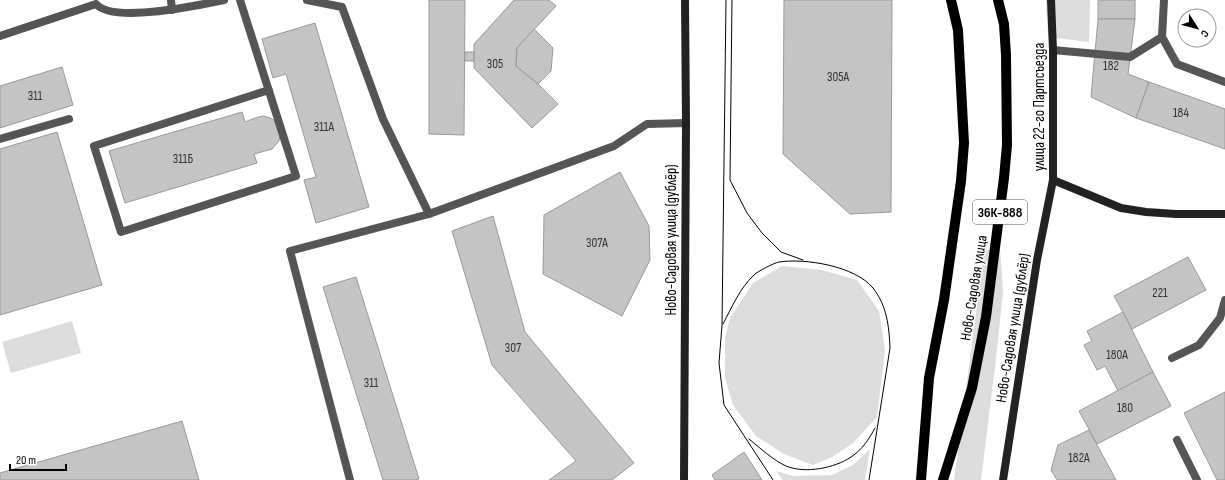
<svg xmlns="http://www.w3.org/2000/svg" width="1225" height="480" font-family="'Sofia Sans Condensed',sans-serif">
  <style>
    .green { fill: #dcdcdc }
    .building { fill: #c4c4c4; stroke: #999 }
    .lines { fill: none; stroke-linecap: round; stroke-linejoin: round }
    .lane { stroke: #555; stroke-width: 8 }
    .secondary { stroke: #222; stroke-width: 8 }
    .primary { stroke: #000; stroke-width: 10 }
    .tram { stroke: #000; stroke-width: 1 }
    .labels { text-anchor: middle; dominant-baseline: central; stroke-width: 3; stroke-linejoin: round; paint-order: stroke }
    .number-label { font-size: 13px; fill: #313131 }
    .shield { fill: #fff; stroke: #4c4c4c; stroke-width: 1 }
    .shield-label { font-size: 14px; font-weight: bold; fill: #000 }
    .street-label { font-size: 15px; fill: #000; stroke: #fff }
  </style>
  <rect width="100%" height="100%" fill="#fff"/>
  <!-- green -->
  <g class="green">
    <path d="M1046,0H1090L1089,42L1048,37Z"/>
    <path d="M1000,247L1003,292L996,359L981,480H954L984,251Z"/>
    <path d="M782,266L822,270L857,280L879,311L885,350L877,417L853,443L832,457L813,465L784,454L756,436L733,405L725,378V338L730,318L753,283Z"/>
    <path d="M72,321L81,353L11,373L2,342Z"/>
    <path d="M870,449L865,480H783L776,471L793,476L832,475L853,465Z"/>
  </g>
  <!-- building -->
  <g class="building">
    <path d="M429,0H465L464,135L429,134Z"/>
    <path d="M514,0H549L556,6L517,48L516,66L538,84L558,104L532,128L474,68V44Z"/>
    <path d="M784,0H892L891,212L850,214L783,154Z"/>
    <rect x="1098" y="0" width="37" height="19"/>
    <path d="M1098,19H1135L1128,74L1149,82L1136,118L1091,97Z"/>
    <path d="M315,23L369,207L316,223L304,180L316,177L286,74L273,78L262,39Z"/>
    <path d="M534,29L553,48L551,71L538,84L516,66L517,48Z"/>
    <rect x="465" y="52" width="9" height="9"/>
    <path d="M62,67L73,105L0,128V86Z"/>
    <path d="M1149,82L1225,109V149L1136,118Z"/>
    <path d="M242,112L245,122L258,117L264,116L270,118L275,121L280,136L279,141L272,149L254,154L257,163L125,203L109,151Z"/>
    <path d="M57,132L102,285L0,315V149Z"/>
    <path d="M620,172L649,226L650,260L622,316L543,274L544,215Z"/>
    <path d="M493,216L525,332L634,463L612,480H549L576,461L492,365L452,231Z"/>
    <path d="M1188,257L1206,290L1132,329L1114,296Z"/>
    <path d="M356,277L419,479L416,480H383L323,287Z"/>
    <path d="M1123,312L1153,372L1118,391L1105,366L1097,370L1084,345L1092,341L1087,331Z"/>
    <path d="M1153,372L1171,406L1097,444L1079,411Z"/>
    <path d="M1225,392V480H1217L1184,413Z"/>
    <path d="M182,421L199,480H0V473Z"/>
    <path d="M1089,430L1116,480H1057L1051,470L1058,445Z"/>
    <path d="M744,452L762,480H715L712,475Z"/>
  </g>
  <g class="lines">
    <!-- lane -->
    <g class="lane">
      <path d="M171,0L172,10"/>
      <path d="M240,0L296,176L121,232L94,146L269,90"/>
      <path d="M307,0L342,7L383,119L429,214"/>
      <path d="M1164,0L1162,37L1177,64L1225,82"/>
      <path d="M0,36L96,4C113,24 199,5 224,0"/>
      <path d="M1053,50L1130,57L1162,37"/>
      <path d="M0,139L69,119"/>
      <path d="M1172,358L1199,345L1220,318L1225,300"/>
      <path d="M1177,440L1197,480"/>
      <path d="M350,480L290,251L429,214L614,146L647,124L686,123"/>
    </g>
    <!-- secondary -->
    <g class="secondary">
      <path d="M1053,180L1121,208L1146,212L1176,214H1225"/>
      <path d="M684,480L686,123L685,0"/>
      <path d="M1003,480L1037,260L1053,180V50L1051,0"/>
    </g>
    <!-- primary -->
    <g class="primary">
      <path d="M921,480L929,378L944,300L961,181L964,143L958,30L951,0"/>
      <path d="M943,480L972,388L986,317L1004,178L1007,145L1006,55L1004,24L998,0"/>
    </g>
    <!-- tram -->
    <g class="tram">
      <path d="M726,0L722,325L719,363L724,405L773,480"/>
      <path d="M732,0L730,180L747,213L762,233L781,252L803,260"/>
      <path d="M723,324C732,307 740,288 754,275C758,271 774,263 779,262C805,258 855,266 873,288C887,306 889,326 890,348L869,480"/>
      <path d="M749,439C760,448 773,460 786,466C805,474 835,468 851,457C862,450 869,439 875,428"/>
    </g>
  </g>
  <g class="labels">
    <!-- number labels -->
    <g class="number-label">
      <text x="495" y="64">305</text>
      <text x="1111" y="66">182</text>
      <text x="838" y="77">305А</text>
      <text x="35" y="96">311</text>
      <text x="1181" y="113">184</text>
      <text x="324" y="127">311А</text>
      <text x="183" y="159">311Б</text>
      <text x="597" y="243">307А</text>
      <text x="1160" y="293">221</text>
      <text x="513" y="348">307</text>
      <text x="1117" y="355">180А</text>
      <text x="371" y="383">311</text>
      <text x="1125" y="408">180</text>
      <text x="1079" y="458">182А</text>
    </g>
    <!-- shield labels -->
    <rect class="shield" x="973" y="200" width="54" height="24" rx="3"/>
    <g class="shield-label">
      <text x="1000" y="212">36К-888</text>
    </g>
    <!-- street labels -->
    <g class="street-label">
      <text transform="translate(1039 107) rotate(-90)">улица 22-го Партсъезда</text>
      <text transform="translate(671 240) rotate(-90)">Ново-Садовая улица (дублёр)</text>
      <text transform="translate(974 288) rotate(-81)">Ново-Садовая улица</text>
      <text transform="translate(1013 328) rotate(-81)">Ново-Садовая улица (дублёр)</text>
    </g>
  </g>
  <!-- north arrow -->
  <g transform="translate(1197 28) rotate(126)"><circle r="19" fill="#ffffff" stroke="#999999"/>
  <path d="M0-3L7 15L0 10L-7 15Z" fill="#000000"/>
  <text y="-6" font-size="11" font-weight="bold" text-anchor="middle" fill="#000000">С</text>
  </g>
  <!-- scale -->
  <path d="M10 464v6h56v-6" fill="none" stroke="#000000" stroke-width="2"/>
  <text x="16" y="464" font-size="12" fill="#000000" stroke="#ffffff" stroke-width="3" paint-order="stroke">20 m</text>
</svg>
